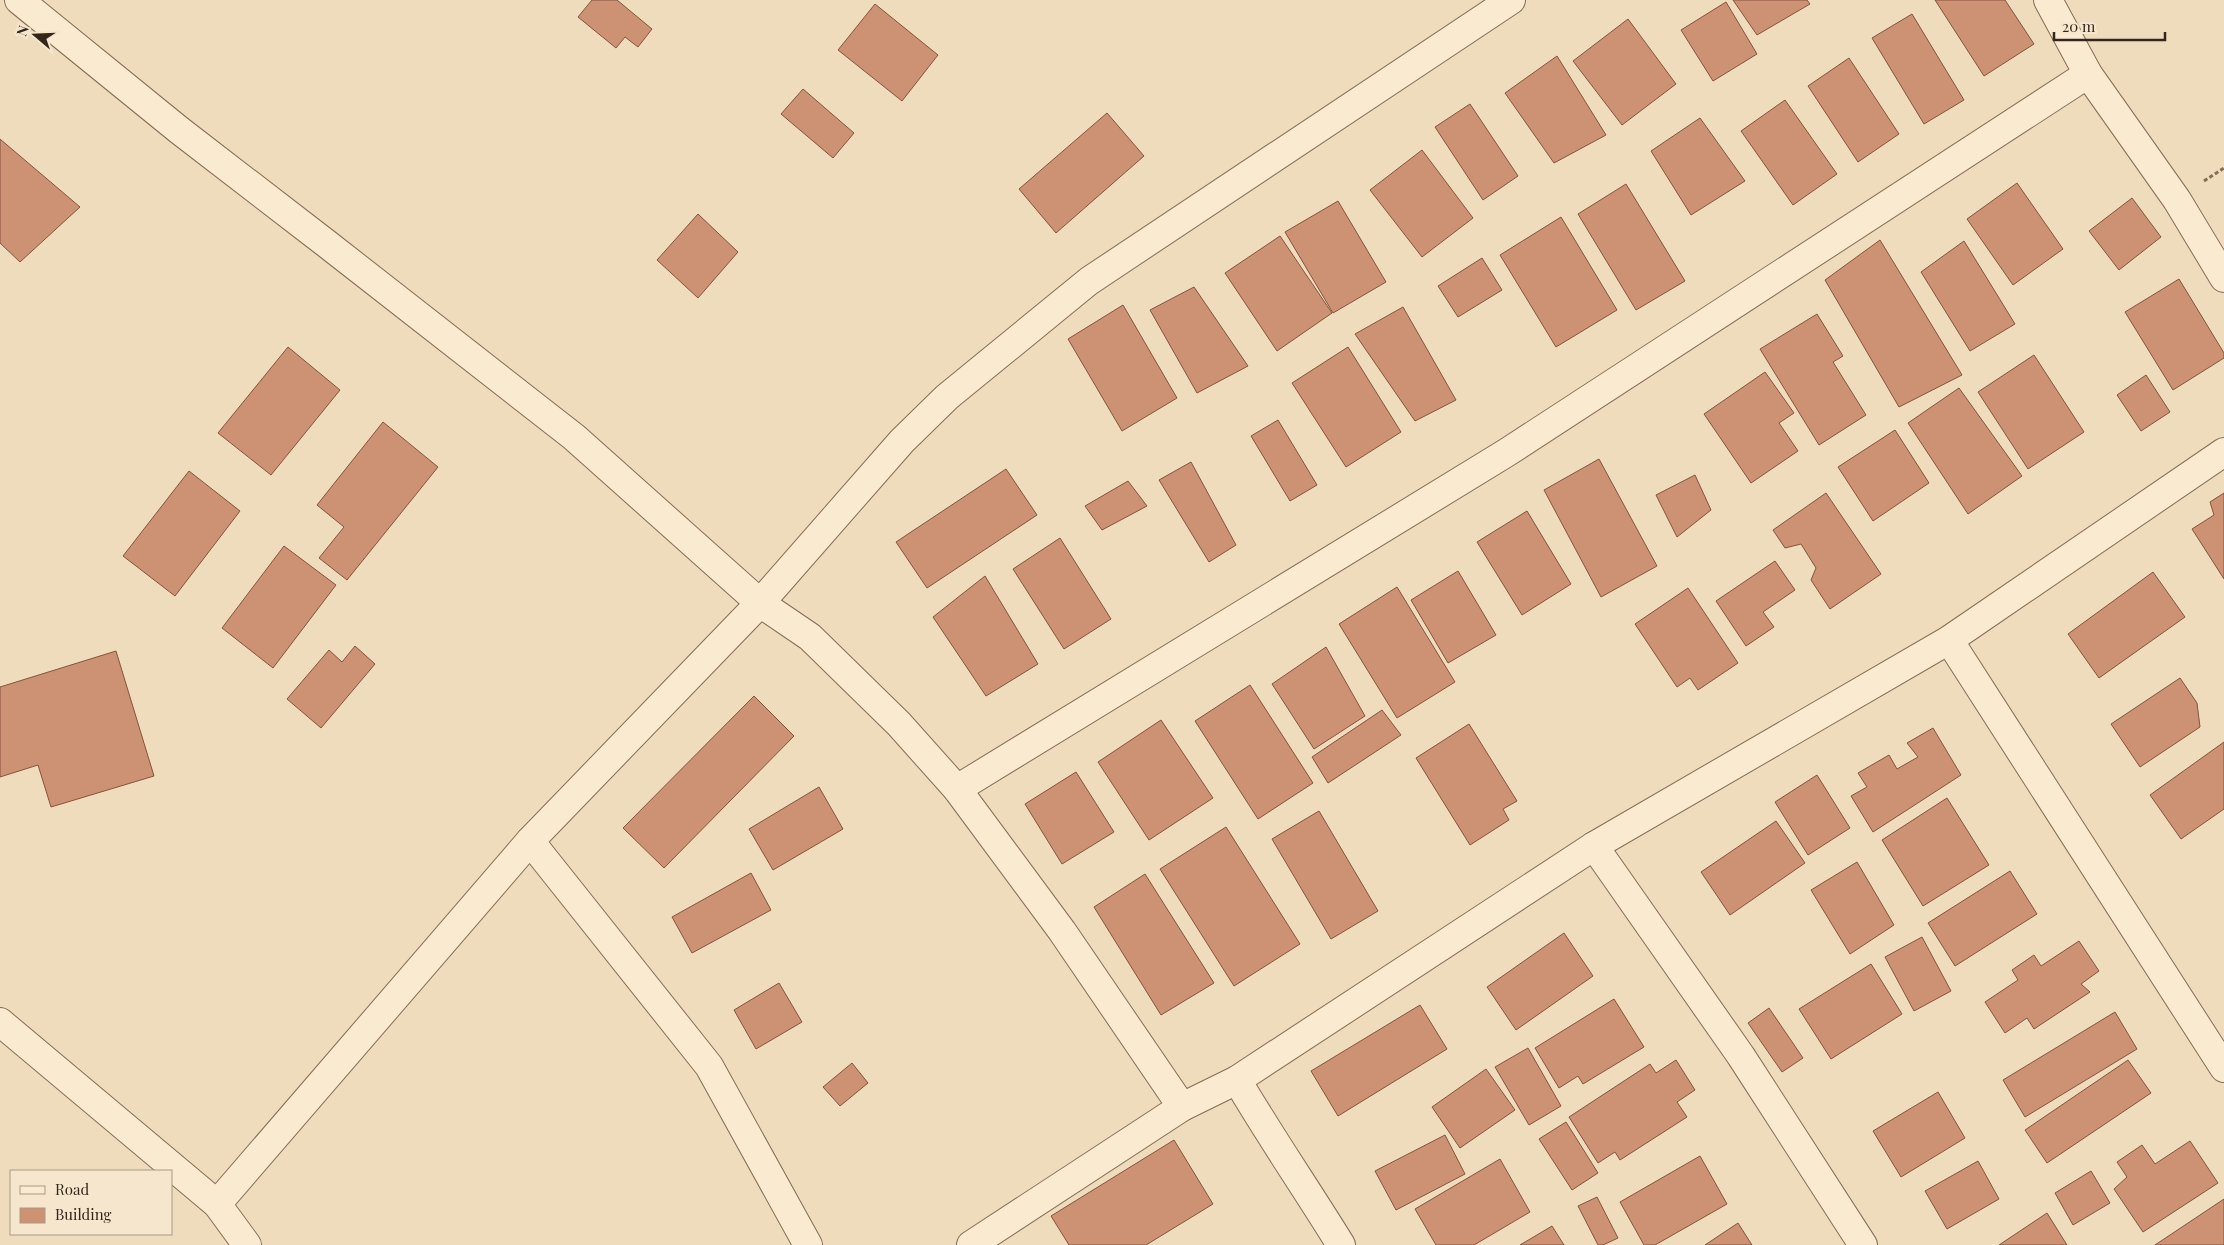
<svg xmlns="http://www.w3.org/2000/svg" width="2224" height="1245" font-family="'Playfair Display',serif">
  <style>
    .building { fill: #cd9173; stroke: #86533c }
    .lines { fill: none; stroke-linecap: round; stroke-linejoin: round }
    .minor-casing { stroke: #866c56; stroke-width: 30 }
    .path { stroke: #866c56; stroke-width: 3; stroke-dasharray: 4 2.5; stroke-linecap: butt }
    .minor { stroke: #f9ead0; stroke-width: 28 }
  </style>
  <rect width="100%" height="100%" fill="#eedcbd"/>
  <!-- building -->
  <g class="building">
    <path d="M592,0H617L652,29L638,47L625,37L616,48L578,17Z"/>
    <path d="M1733,0H1807L1810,4L1757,35Z"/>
    <path d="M1935,0H2005L2034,44L1984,76Z"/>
    <path d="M1726,2L1757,54L1713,81L1681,30Z"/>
    <path d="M875,4L938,55L902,101L838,50Z"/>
    <path d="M1912,14L1964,100L1924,124L1872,38Z"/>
    <path d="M1628,19L1676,84L1622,125L1573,61Z"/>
    <path d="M1557,56L1606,135L1554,163L1505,93Z"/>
    <path d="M1849,58L1899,134L1858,162L1808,86Z"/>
    <path d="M803,89L854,133L833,158L781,114Z"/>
    <path d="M1785,100L1837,174L1793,205L1741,131Z"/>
    <path d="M1470,104L1518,176L1483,200L1435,127Z"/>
    <path d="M1107,113L1144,156L1056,233L1019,189Z"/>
    <path d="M1700,118L1745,181L1691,215L1651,151Z"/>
    <path d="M0,139L80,207L20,262L0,243Z"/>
    <path d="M1422,150L1473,218L1422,257L1370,190Z"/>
    <path d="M2017,183L2063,249L2013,285L1967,219Z"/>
    <path d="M1626,184L1685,281L1636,310L1578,214Z"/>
    <path d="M2132,198L2161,237L2119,270L2089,231Z"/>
    <path d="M1338,201L1386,282L1333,313L1285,232Z"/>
    <path d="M698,214L738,252L698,298L657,260Z"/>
    <path d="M1561,217L1617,310L1556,347L1500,255Z"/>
    <path d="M1280,236L1332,313L1277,351L1225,273Z"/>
    <path d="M1880,240L1962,375L1899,407L1825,280Z"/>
    <path d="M1964,241L2015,324L1970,351L1921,272Z"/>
    <path d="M1482,258L1502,290L1458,317L1438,286Z"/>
    <path d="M2179,279L2224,353V358L2173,390L2125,312Z"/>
    <path d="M1194,287L1248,366L1197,393L1150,310Z"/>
    <path d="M1123,305L1177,398L1122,431L1068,339Z"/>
    <path d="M1403,307L1456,400L1415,421L1355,334Z"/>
    <path d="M1817,314L1843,356L1833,362L1866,415L1819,445L1760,349Z"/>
    <path d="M288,347L340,390L271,475L218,433Z"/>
    <path d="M1348,347L1401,432L1346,467L1292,383Z"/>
    <path d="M2034,355L2084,432L2028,469L1978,392Z"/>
    <path d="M1765,372L1794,413L1779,423L1798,451L1751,483L1704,414Z"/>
    <path d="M2146,375L2170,412L2141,431L2117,395Z"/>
    <path d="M1959,388L2022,476L1968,514L1908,423Z"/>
    <path d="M1278,420L1317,485L1290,501L1251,436Z"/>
    <path d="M383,422L438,467L347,580L319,558L344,527L317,505Z"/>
    <path d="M1895,430L1929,483L1873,521L1838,467Z"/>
    <path d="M1599,459L1657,566L1601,597L1544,490Z"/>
    <path d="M1191,462L1236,545L1209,562L1159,480Z"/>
    <path d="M1006,469L1037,515L927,588L896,542Z"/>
    <path d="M189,471L240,511L175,596L123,556Z"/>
    <path d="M1695,475L1711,510L1677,537L1656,495Z"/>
    <path d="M1128,481L1147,506L1102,530L1085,506Z"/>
    <path d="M1826,493L1881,574L1830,609L1811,580L1816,568L1801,544L1785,548L1773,530Z"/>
    <path d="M2224,493V579L2192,529L2214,515L2210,502Z"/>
    <path d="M1527,511L1571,584L1522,615L1477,542Z"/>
    <path d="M1060,538L1111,619L1064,649L1013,569Z"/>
    <path d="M284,546L336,585L273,668L222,628Z"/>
    <path d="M1775,561L1795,590L1763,612L1774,627L1746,646L1716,601Z"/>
    <path d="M1458,571L1496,635L1448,663L1411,600Z"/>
    <path d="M2153,572L2185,617L2099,678L2068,634Z"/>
    <path d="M985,576L1038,664L986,696L933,617Z"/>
    <path d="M1397,587L1455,682L1397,718L1339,624Z"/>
    <path d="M1688,588L1738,663L1698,690L1690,678L1677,687L1635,624Z"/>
    <path d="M355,646L375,664L321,728L287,699L329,650L342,662Z"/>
    <path d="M1326,647L1365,716L1314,749L1272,684Z"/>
    <path d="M116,651L154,776L51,807L38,765L0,777V687Z"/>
    <path d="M2180,678L2197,703L2200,727L2140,767L2111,724Z"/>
    <path d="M1250,685L1313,783L1258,819L1195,721Z"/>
    <path d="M754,696L794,736L664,868L623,828Z"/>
    <path d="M1382,710L1401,735L1328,783L1312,757Z"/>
    <path d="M1161,720L1213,798L1149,840L1098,762Z"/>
    <path d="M1469,724L1517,801L1503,809L1509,820L1470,845L1416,758Z"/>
    <path d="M1933,728L1961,775L1873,832L1851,796L1867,787L1858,773L1889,755L1897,769L1918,757L1907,743Z"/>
    <path d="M2224,742V809L2181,839L2150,795Z"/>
    <path d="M1076,772L1114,832L1062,864L1025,804Z"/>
    <path d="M1817,775L1850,828L1808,855L1775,802Z"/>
    <path d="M819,787L843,829L773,870L749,829Z"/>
    <path d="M1947,798L1989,865L1923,906L1882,840Z"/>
    <path d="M1319,811L1378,911L1331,939L1272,839Z"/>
    <path d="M1776,821L1805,863L1730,915L1701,872Z"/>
    <path d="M1226,827L1300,944L1234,986L1160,869Z"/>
    <path d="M1857,862L1894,925L1850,954L1811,890Z"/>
    <path d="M2010,871L2037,914L1955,966L1928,923Z"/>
    <path d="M751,873L771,910L692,953L672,917Z"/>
    <path d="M1145,874L1214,983L1161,1015L1094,907Z"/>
    <path d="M1564,933L1593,976L1516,1030L1487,987Z"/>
    <path d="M1922,937L1951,991L1914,1011L1885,957Z"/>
    <path d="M2079,941L2099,971L2081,984L2090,992L2034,1029L2027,1018L2005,1033L1985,1002L2018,980L2012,970L2034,955L2041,966Z"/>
    <path d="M1871,964L1902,1014L1831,1059L1799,1009Z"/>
    <path d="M779,983L802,1022L756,1049L734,1010Z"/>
    <path d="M1614,999L1644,1047L1583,1084L1578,1076L1559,1088L1535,1048Z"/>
    <path d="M1420,1005L1447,1049L1338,1116L1311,1071Z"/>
    <path d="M1769,1008L1803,1058L1782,1072L1748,1023Z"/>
    <path d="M2115,1012L2137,1049L2025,1117L2003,1080Z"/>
    <path d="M1528,1048L1561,1106L1529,1125L1495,1067Z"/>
    <path d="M1676,1060L1695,1090L1677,1102L1687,1117L1620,1160L1615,1152L1598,1163L1569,1117L1650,1064L1656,1073Z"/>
    <path d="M2128,1060L2151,1093L2047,1163L2025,1130Z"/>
    <path d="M852,1063L868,1083L840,1106L823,1087Z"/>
    <path d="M1486,1069L1515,1110L1460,1148L1432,1107Z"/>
    <path d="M1938,1092L1965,1138L1901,1177L1873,1131Z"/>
    <path d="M1566,1122L1598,1173L1572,1190L1539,1139Z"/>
    <path d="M1445,1135L1465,1174L1396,1210L1375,1171Z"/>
    <path d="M1174,1140L1213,1204L1146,1245H1069L1051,1216Z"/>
    <path d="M2190,1141L2218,1183L2143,1232L2114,1189L2127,1177L2117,1162L2142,1145L2155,1164Z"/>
    <path d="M1700,1156L1727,1204L1655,1245H1644L1620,1202Z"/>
    <path d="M1500,1159L1530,1212L1474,1245H1436L1415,1209Z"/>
    <path d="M1978,1161L1999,1199L1947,1229L1925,1191Z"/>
    <path d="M2091,1171L2110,1203L2073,1225L2055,1193Z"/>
    <path d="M1597,1197L1618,1238L1603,1245H1598L1578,1206Z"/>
    <path d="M2224,1199V1245H2155Z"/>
    <path d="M2047,1213L2067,1245H1999Z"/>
    <path d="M1738,1223L1752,1245H1705Z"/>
    <path d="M1552,1226L1564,1245H1520Z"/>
  </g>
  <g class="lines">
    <defs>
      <g id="minor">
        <path d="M19,0L179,130L327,244L574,437L760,603L810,637L899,724L957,789L1062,931L1182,1107"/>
        <path d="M2048,0L2088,74L2177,200L2224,278"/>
        <path d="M1949,640L2224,1068"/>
        <path d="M957,789L1506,453L2088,74"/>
        <path d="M530,841L709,1066L808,1245"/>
        <path d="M1594,846L1741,1056L1863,1245"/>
        <path d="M0,1022L217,1204L247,1245"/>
        <path d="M1237,1080C1270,1136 1307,1190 1341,1245"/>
        <path d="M217,1204L530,841L760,603L902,441L947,397L1089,281L1511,0"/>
        <path d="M971,1245L1182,1107L1237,1080L1594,846L1949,640L2224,452"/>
      </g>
    </defs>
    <!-- minor casing -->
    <use href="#minor" class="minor-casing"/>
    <!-- path -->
    <path class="path" d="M2204,181L2224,168"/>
    <!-- minor -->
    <use href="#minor" class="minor"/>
  </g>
  <!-- legend -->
  <rect x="10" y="1170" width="162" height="65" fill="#f5e6cd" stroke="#a89986"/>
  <rect x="20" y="1186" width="25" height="8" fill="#f9ead0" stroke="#a89986"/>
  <text x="55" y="1195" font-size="15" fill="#35261b">Road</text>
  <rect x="20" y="1208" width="25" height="15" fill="#cd9173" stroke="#a89986"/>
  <text x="55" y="1220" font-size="15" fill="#35261b">Building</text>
  <!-- north arrow -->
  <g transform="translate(35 35) rotate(289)" stroke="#f5e6cd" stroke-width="4" paint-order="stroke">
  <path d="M0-4L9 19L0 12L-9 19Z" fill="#35261b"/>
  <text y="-8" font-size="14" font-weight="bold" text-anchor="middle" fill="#35261b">N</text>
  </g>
  <!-- scale -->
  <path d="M2054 32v8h111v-8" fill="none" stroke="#35261b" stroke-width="2.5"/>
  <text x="2062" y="32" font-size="15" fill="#35261b" stroke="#f5e6cd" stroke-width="4" paint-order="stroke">20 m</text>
</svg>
